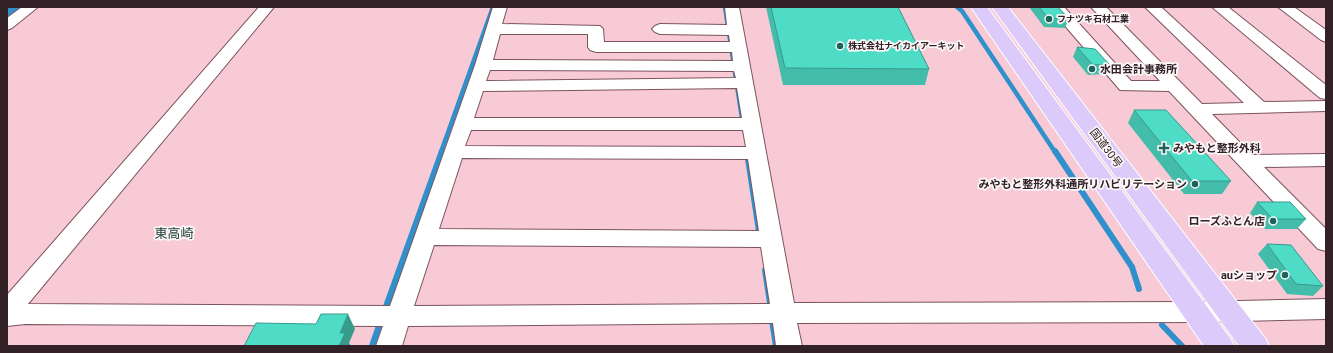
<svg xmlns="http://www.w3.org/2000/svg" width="1333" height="353" font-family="Roboto,'Noto Sans JP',sans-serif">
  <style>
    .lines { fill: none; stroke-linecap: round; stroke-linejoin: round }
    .stream-far1 { stroke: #3090cb; stroke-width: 4.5 }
    .stream { stroke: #3090cb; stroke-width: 6 }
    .river { fill: #3090cb; fill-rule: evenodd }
    .minor-casing { stroke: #7b545f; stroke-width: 2 }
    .trunk-casing { stroke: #fff; stroke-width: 2 }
    .minor { fill: #fff; fill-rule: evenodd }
    .trunk { fill: #dccbfa; fill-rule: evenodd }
    .wall { fill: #43bdaa }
    .shaded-wall { fill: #379a8b }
    .building { fill: #4edcc6; stroke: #379a8b }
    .poi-dot { fill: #1c6459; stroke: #fcf7f8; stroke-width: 1.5 }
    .labels { text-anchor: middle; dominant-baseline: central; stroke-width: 3.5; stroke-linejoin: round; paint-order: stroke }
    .far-poi-label { font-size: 9px; font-weight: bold; fill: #322126; stroke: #fcf7f8; text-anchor: start }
    .poi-label { font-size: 11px; font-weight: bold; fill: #322126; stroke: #fcf7f8; text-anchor: end }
    .street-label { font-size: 11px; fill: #322126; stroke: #fcf7f8 }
    .quarter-label { font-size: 13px; fill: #183833; stroke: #fcf7f8 }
  </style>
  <rect width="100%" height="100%" fill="#f7cad5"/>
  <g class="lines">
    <!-- stream-far1 -->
    <g class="stream-far1">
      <path d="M725,7L743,125"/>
      <path d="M957,7L962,11L1055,152"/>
      <path d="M441,152L493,7"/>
    </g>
    <!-- stream -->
    <g class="stream">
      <path d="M1055,151L1132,267L1139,289"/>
      <path d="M747,152L760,238"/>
      <path d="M765,270L770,303"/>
      <path d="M384,312L442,151"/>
      <path d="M772,321L776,346"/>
      <path d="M1162,325L1182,346"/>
      <path d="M372,346L381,320"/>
    </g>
    <!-- river -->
    <path class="river" d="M7,7H33C27,16 18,22 7,24Z"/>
    <defs>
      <g id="minor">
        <path d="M22,7H38L12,28L7,30V18Z"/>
        <path d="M259,7H274L28,304L390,306L475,65L493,7H507L502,24L600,26L603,29L604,42H730L729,35L660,34L655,32L652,29L655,26L660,24L727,25L725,7H739L794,303L1195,302L1326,299V319L1195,322L797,323L802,346H776L773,323L408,326L402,346H376L383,326L25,324L7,326V295ZM500,34H588V47L590,50L596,52H732L733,61L493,60ZM490,70L734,71L736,78L486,81ZM737,88L742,118H474L483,91ZM471,130H743L746,147L465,146ZM462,158L748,159L759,231L439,229ZM434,245L761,247L770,304L414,306Z"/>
        <path d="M1049,7H1064L1131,81H1160L1091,7H1106L1202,104L1244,103L1145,7H1161L1264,102L1326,101V111L1212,114L1252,155L1326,154V166L1264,167L1326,229V251L1318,249L1169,91L1120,90Z"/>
        <path d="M1212,7H1228L1326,85V99L1320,98Z"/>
        <path d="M1278,7H1294L1326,30V42L1321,40Z"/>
      </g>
      <g id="trunk">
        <path d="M971,7H987L1230,338L1234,346H1204Z"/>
        <path d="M992,7H1008L1265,338L1269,346H1239Z"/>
      </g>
    </defs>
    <!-- minor casing -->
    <use href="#minor" class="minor-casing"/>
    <!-- trunk casing -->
    <use href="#trunk" class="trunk-casing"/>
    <!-- minor -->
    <use href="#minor" class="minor"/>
    <!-- trunk -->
    <use href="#trunk" class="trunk"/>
  </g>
  <!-- wall -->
  <g class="wall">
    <path d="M766,7H898L929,69L925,85H783Z"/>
    <path d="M1029,7H1058L1069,19L1065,28L1044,27Z"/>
    <path d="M1077,47L1109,64L1104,74L1088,75L1073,57Z"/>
    <path d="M1134,110L1231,181L1222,194H1184L1128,123Z"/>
    <path d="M1257,202L1306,219L1297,229H1265L1250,213Z"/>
    <path d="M1267,244L1323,286L1313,296L1287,294L1258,254Z"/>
  </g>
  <!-- shaded-wall -->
  <path class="shaded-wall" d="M348,314L355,329L349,343L351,346H339L340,333Z"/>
  <!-- building -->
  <g class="building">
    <path d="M771,7H898L929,69L785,68Z"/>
    <path d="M1039,7H1058L1069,19L1048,18Z"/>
    <path d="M1077,47L1095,49L1109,64L1093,65Z"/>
    <path d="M1134,110H1166L1231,181H1192Z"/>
    <path d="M1257,202H1290L1306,219H1273Z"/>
    <path d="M1267,244L1291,245L1323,286L1296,284Z"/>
    <path d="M321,314H348L340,333H345L339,346H244L256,323L316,324Z"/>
  </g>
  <!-- markers -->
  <g class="poi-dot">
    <circle cx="1049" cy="19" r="4"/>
    <circle cx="840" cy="46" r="4"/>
    <circle cx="1092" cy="69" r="4"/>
    <path d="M1162 142h4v4h4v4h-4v4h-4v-4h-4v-4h4z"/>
    <circle cx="1195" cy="184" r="4"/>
    <circle cx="1273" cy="221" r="4"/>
    <circle cx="1285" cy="275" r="4"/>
  </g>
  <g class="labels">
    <!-- far-poi labels -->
    <g class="far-poi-label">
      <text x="1057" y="19">フナツキ石材工業</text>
      <text x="848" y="46">株式会社ナイカイアーキット</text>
    </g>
    <!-- poi labels -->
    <g class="poi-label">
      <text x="1100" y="69" text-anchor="start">水田会計事務所</text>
      <text x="1173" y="148" text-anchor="start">みやもと整形外科</text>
      <text x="1187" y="184">みやもと整形外科通所リハビリテーション</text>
      <text x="1265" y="221">ローズふとん店</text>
      <text x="1277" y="275">auショップ</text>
    </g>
    <!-- street labels -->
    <g class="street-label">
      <text transform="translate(1106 148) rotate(53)">国道30号</text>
    </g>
    <!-- quarter labels -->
    <g class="quarter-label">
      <text x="174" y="233">東高崎</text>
    </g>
  </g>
  <!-- border -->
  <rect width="1333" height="353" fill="none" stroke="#322126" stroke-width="16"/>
</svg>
